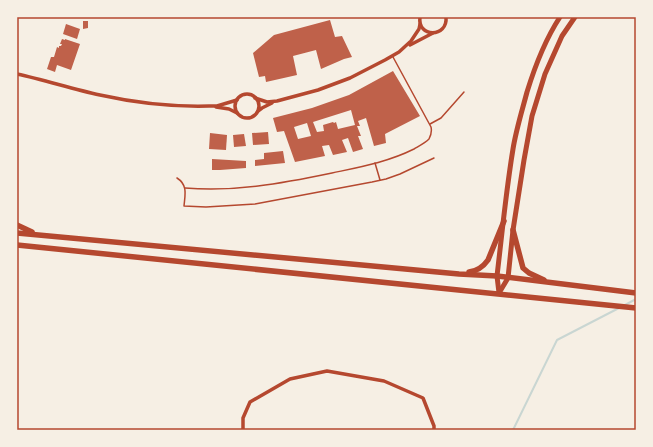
<svg xmlns="http://www.w3.org/2000/svg" width="653" height="447" font-family="Ubuntu,sans-serif">
  <style>
    .lines { fill: none; stroke-linecap: round; stroke-linejoin: round }
    .stream { stroke: #c9d6d2; stroke-width: 2 }
    .building { fill: #bf614a; fill-rule: evenodd }
    .service { stroke: #b5482f; stroke-width: 1.5 }
    .minor { stroke: #b5482f; stroke-width: 3.5 }
    .secondary { stroke: #b5482f; stroke-width: 5 }
    .primary { stroke: #b5482f; stroke-width: 5.5 }
    .neatline { fill: none; stroke: #b5482f; stroke-width: 1.5 }
  </style>
  <rect width="100%" height="100%" fill="#f6efe4"/>
  <g class="lines">
    <!-- stream -->
    <g class="stream">
      <path d="M625,305L636,299"/>
      <path d="M513,430L557,340L619,308"/>
    </g>
  </g>
  <!-- building -->
  <g class="building">
    <path d="M330,20L335,37L342,36L352,57L344,59L321,69L316,50L293,56L297,75L266,82L265,76L259,77L253,53L274,35Z"/>
    <path d="M83,21H88V28L83,29Z"/>
    <path d="M66,24L80,29L77,39L63,34Z"/>
    <path d="M62,39L65,40V39L80,44L71,70L57,65L55,72L47,69L51,57H54L57,47L59,48V46H61L62,44H60Z"/>
    <path d="M393,71L420,116L385,134L386,143L374,146L366,118L358,121L360,126H357L361,136H358L363,149L353,152L348,138L342,140L347,152L333,155L329,145L322,146L325,156L295,162L284,131L277,132L273,118L312,108L349,95ZM351,110L355,125L338,129L336,122L334,123L333,122L323,125L324,131L317,132L313,122ZM307,123L311,136L298,139L294,127Z"/>
    <path d="M268,132L269,144L253,145L252,133Z"/>
    <path d="M210,133L227,135L226,150L209,149Z"/>
    <path d="M244,134L246,146L234,147L233,135Z"/>
    <path d="M283,151L285,163L255,166V160L264,159V153Z"/>
    <path d="M212,159L246,161V168L220,170H212Z"/>
  </g>
  <g class="lines">
    <!-- service -->
    <g class="service">
      <path d="M430,124L441,118L464,92"/>
      <path d="M375,163L380,180"/>
      <path d="M177,178C188,185 185,195 184,206L206,207L255,204L372,182L386,179L400,174L434,158"/>
      <path d="M185,188C209,190 234,189 258,186C283,183 308,178 332,173C360,167 388,162 414,149C419,146 425,143 429,139C431,135 432,131 431,127L393,57"/>
    </g>
    <!-- minor -->
    <g class="minor">
      <path d="M420,17C417,38 448,38 446,17"/>
      <path d="M410,45L433,33"/>
      <path d="M17,74C45,80 72,89 100,95C136,103 172,107 209,106H217L237,100"/>
      <circle cx="247" cy="106" r="12"/>
      <path d="M255,98L267,102L277,101L318,90L350,78L385,60L399,52L411,41L419,29L420,24"/>
      <path d="M216,107L229,109L237,113"/>
      <path d="M258,111L262,108L272,103"/>
      <path d="M243,430V418L250,402L290,379L327,371L384,381L423,398L434,426V430"/>
    </g>
    <!-- secondary -->
    <g class="secondary">
      <path d="M499,293L508,278L513,230L524,160L532,116L545,74L562,36L575,17"/>
      <path d="M499,293L497,276C502,234 506,191 513,149C516,130 522,111 527,92C535,66 545,40 560,17"/>
    </g>
    <!-- primary -->
    <g class="primary">
      <path d="M17,225L32,232"/>
      <path d="M513,230L523,268L529,273L544,280"/>
      <path d="M17,233L459,274L497,276L636,293"/>
      <path d="M17,245L636,308"/>
      <path d="M469,272C477,271 483,267 488,260L504,221"/>
    </g>
  </g>
  <!-- border -->
  <rect width="653" height="447" fill="none" stroke="#f6efe4" stroke-width="36"/>
  <rect x="18" y="18" width="617" height="411" class="neatline"/>
</svg>
